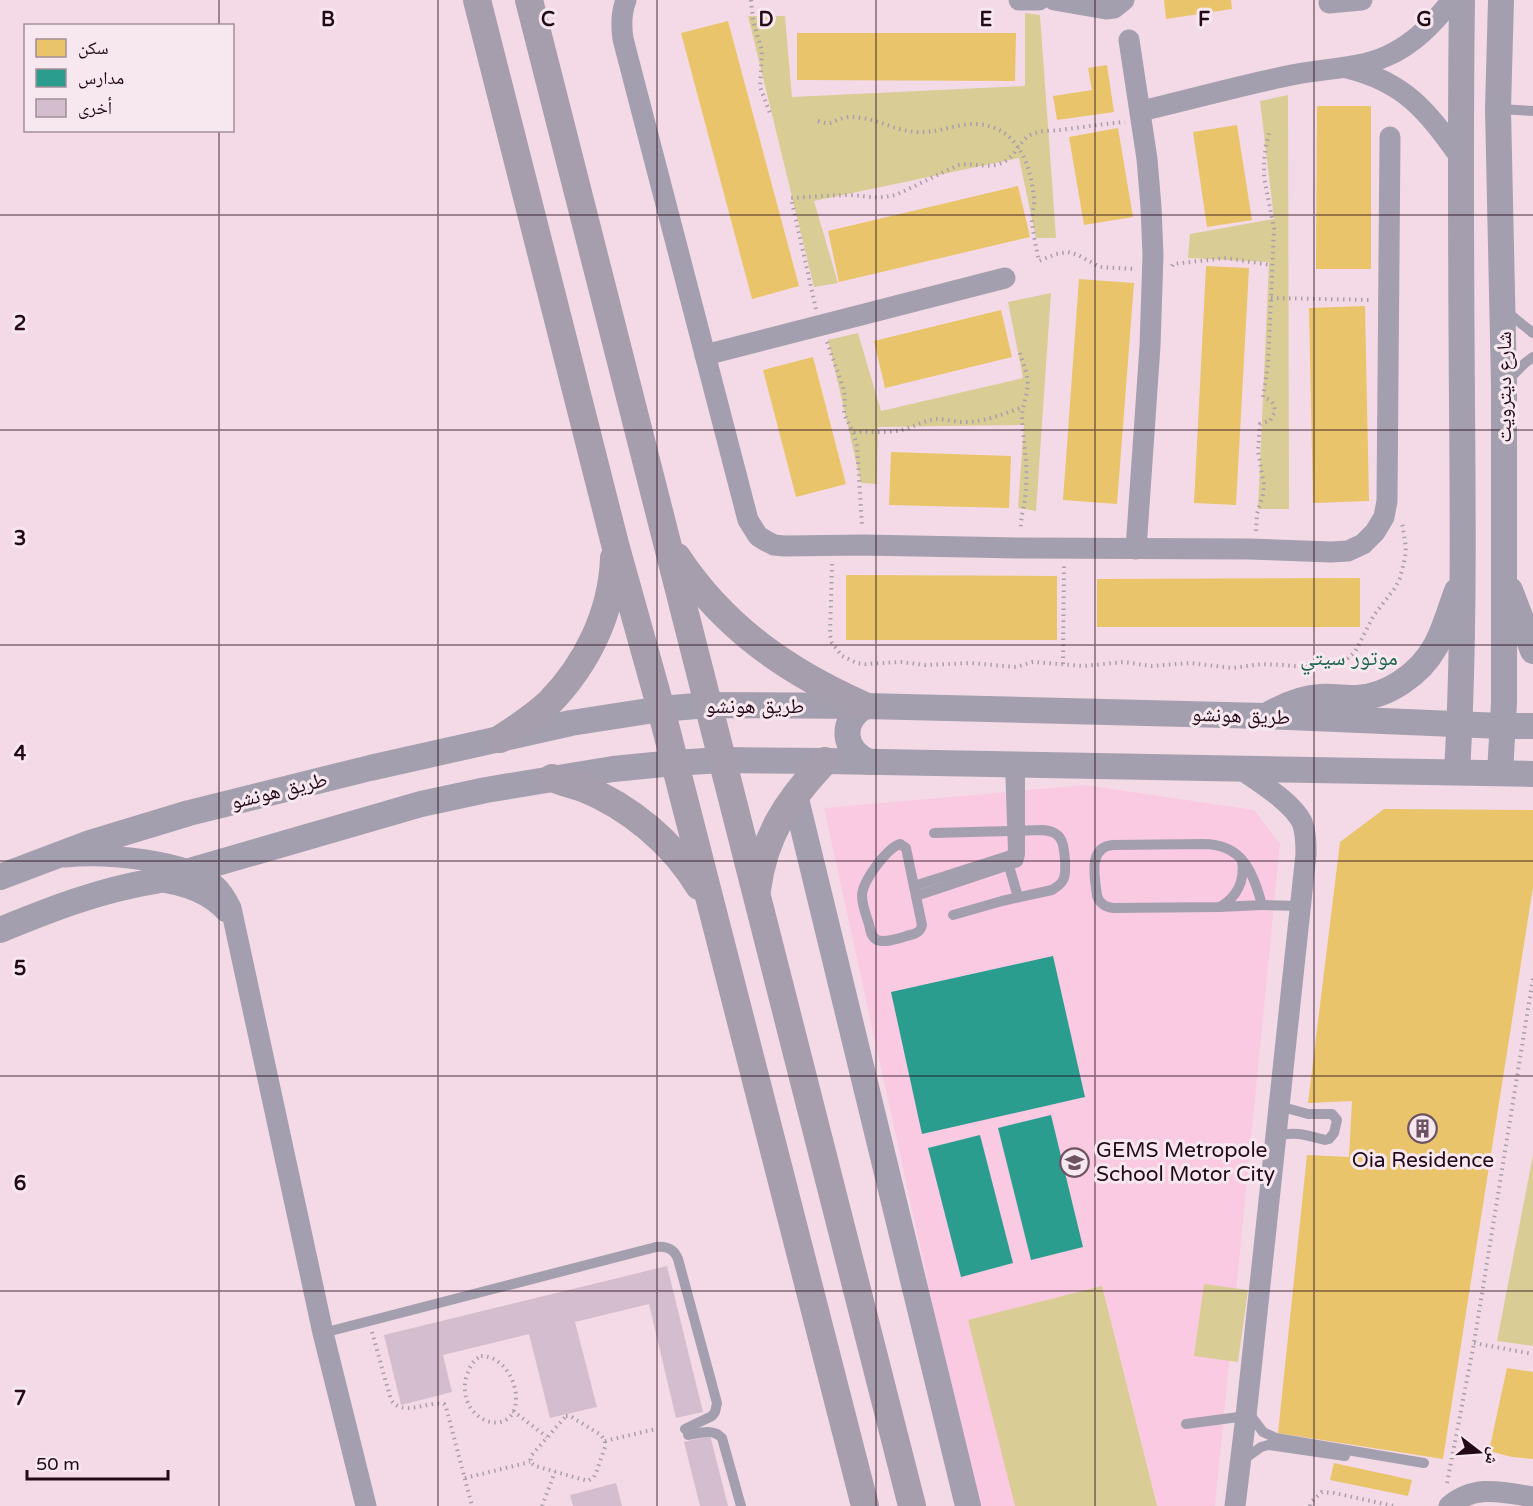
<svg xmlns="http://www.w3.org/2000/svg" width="1533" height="1506" font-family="'Varela Round','Noto Naskh Arabic',sans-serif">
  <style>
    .built { fill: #facae2 }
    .green { fill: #dacc95 }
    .homes { fill: #e9c46a }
    .schools { fill: #2a9d8f }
    .building { fill: #d4bdce }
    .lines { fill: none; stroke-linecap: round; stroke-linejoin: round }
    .path { stroke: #a99eab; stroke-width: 4; stroke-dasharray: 1.5 4.5; stroke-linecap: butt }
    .service { stroke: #a49fae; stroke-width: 10 }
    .minor { stroke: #a49fae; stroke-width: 21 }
    .tertiary { stroke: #a49fae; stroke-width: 26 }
    .secondary { stroke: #a69ead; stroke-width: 28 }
    .grid { fill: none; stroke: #240a19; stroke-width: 1.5; stroke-opacity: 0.55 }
    .labels { text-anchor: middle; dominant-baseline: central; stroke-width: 6; stroke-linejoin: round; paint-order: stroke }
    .street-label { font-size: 21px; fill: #240a19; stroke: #f7e7ef }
    .poi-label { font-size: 21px; fill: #240a19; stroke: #f7e7ef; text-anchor: start }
    .neighbourhood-label { font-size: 22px; fill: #1e654e; stroke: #f7e7ef }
    .grid-label { font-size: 20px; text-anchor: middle; font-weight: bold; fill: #240a19; stroke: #f7e7ef; stroke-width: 6; stroke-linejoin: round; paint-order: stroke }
  </style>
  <rect width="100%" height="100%" fill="#f4dae7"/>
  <!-- built -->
  <path class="built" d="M1085,785L1254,810L1280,844L1215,1506H977L824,808Z"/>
  <!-- green -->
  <g class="green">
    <path d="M1025,13L1040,15L1056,238H1036L1019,158L814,201L838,283L814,287L748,16H785L792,97L1025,86Z"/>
    <path d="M1288,95L1289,509H1258L1269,262L1188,258L1190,234L1274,219L1260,101Z"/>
    <path d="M1051,293L1036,511L1018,508L1024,425L878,427L877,484L861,483L828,340L858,333L881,411L1023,378L1008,302Z"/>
    <path d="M1533,1155V1346L1497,1341Z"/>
    <path d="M1204,1284L1248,1290L1238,1362L1194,1356Z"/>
    <path d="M1102,1286L1157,1506H1015L968,1320Z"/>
  </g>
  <!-- homes -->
  <g class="homes">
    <path d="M1164,0H1231L1232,9L1166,19Z"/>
    <path d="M728,21L799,286L752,299L681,33Z"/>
    <path d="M797,33H1016L1015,81L797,80Z"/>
    <path d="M1107,65L1114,112L1057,120L1053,96L1092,90L1088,68Z"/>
    <path d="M1317,106H1371V269H1316Z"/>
    <path d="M1237,125L1252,220L1207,227L1193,132Z"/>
    <path d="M1118,128L1133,217L1084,225L1069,137Z"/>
    <path d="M1018,186L1030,237L839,282L828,231Z"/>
    <path d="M1206,266L1249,268L1236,505L1194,503Z"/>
    <path d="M1079,279L1134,283L1117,504L1063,500Z"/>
    <path d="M1365,306L1369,501L1313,503L1309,308Z"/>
    <path d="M1001,310L1012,357L885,388L874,341Z"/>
    <path d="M813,357L846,484L796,497L763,370Z"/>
    <path d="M891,452L1011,456L1009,508L889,505Z"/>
    <path d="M846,575L1057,576V640H846Z"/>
    <path d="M1360,578V627H1097V579Z"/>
    <path d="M1384,809L1533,810V887L1443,1459L1278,1433L1307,1155L1349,1157L1352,1101L1308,1103L1340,842Z"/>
    <path d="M1507,1368L1533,1372V1459L1512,1457L1489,1451Z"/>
    <path d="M1334,1463L1412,1480L1408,1496L1330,1480Z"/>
  </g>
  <!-- schools -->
  <g class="schools">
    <path d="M1053,956L1085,1097L922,1134L891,992Z"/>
    <path d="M1051,1115L1083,1247L1031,1260L998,1128Z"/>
    <path d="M980,1135L1013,1263L961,1277L928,1148Z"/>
  </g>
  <!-- building -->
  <g class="building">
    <path d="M667,1266L703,1412L676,1418L649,1304L575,1322L597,1407L550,1418L529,1334L443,1355L452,1392L401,1405L384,1335Z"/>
    <path d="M710,1435L728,1506H700L684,1442Z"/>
    <path d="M616,1483L622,1506H573L570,1495Z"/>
  </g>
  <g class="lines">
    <!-- path -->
    <g class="path">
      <path d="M751,0L753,20L762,51L760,87L771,116"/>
      <path d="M818,121C833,126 831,121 844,118C850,116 856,117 862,118C882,121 899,132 919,132C939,133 958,123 978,124C1018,128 1030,163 1034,197C1035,205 1032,212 1032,220C1033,233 1036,247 1039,261L1056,254L1068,252L1078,255L1100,267L1135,269"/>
      <path d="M1172,266L1173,264L1226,258L1271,265"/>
      <path d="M1271,298L1369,300"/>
      <path d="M816,309L791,198C810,197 830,195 850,195C868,196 880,200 898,194L958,165C975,162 991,171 1007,160C1017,153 1021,138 1033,134C1041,130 1052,131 1060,130C1082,127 1103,124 1125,122"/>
      <path d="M827,342L843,387L845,396L844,414L853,432L857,446L862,526"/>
      <path d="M1020,353C1023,364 1030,378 1027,390C1026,399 1022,407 1022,417C1023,441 1028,464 1026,488C1026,502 1020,516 1021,530"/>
      <path d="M854,432C870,431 889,434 905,429C916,426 925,420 936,419C945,419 955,422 964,422C985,422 1003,414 1023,407"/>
      <path d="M1256,531L1257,514L1263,494L1264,485L1258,451L1260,424L1270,421L1275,411C1274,403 1271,400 1263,397L1268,365L1274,229L1264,177V161L1266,145L1270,130"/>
      <path d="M832,564L830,635L832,643L842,656L857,663L865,664L901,662L925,665L971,663L1016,667L1033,662L1084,666L1123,662L1152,666L1190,663L1233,668L1261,664L1283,665L1304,667L1340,662L1348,658L1355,652L1374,615L1395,588L1400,578L1405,558L1406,547L1402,523"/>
      <path d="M1063,664L1064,565"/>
      <path d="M372,1332L391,1400C403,1417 427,1401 444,1404L446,1407L472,1506"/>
      <path d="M1474,1343L1533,1354"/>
      <path d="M481,1356C502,1356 516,1379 516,1398C516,1441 456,1423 466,1378C469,1368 472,1361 481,1356Z"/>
      <path d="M513,1411L547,1437"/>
      <path d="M566,1416H570L601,1435L605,1441V1447L596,1473L594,1477L588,1481L535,1466L530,1462L531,1456Z"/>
      <path d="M605,1441L656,1429"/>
      <path d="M465,1478L530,1462"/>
      <path d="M1447,1483L1474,1343L1533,978"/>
      <path d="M542,1506L555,1472"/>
      <path d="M1310,1506L1311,1502L1322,1492L1334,1493L1394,1506"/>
    </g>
    <!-- service -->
    <g class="service">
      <path d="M1499,109L1533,111"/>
      <path d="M1507,310L1513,317L1533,333"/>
      <path d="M1508,380L1525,363L1533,357"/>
      <path d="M934,833L1043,830C1050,831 1056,832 1060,838C1065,844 1067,874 1063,880C1061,885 1056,887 1052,890L1002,901L953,915"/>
      <path d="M900,844L906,848L922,925C921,930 919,932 914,934C904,936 887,944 877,940C871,937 870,930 869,924C866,915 862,905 862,896C862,882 886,849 900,844Z"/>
      <path d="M1203,844C1242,844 1253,871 1262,905L1219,907L1113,908C1105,907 1100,904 1097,896C1095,878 1087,847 1113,845Z"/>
      <path d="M1009,866L1018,897"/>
      <path d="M914,886L1011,855L1013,850L1010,765"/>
      <path d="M916,896L1018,862L1020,854V765"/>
      <path d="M1262,905L1301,906"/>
      <path d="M1220,907C1238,896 1245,881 1242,860"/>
      <path d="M1276,1136C1295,1131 1306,1135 1325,1140L1329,1139L1334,1133L1337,1120L1332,1114H1308L1279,1106"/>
      <path d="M323,1333L656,1247C667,1246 674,1249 678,1259L717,1403L715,1412L712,1416L685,1429"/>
      <path d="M1248,1412L1263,1432L1276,1438L1424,1463"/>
      <path d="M1186,1424L1246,1416"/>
      <path d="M688,1435C699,1433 713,1428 722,1438L741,1506"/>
      <path d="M1243,1460L1261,1447L1268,1445L1345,1456"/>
    </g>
    <!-- minor -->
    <g class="minor">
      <path d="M626,0C621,13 621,25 623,39L748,520L758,536L766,541L774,545L784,546L863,545L1022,548L1248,549L1331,552L1348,551L1363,544L1375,532L1384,517L1387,501L1390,137"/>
      <path d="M1019,0H1039"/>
      <path d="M1054,0L1106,9L1114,8L1124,0"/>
      <path d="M1329,3L1362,0"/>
      <path d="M1129,40L1147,159L1151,207L1153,255L1150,346L1136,549"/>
      <path d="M1347,68C1405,82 1427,111 1460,157"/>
      <path d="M1141,111C1193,99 1245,84 1297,74C1327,68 1358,69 1387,56C1414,44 1434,23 1452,0"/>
      <path d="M705,355L1005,278"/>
      <path d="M65,857C102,853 187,859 215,885C222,891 227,900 231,908L323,1333L366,1506"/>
      <path d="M155,881C182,884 208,892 226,912"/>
      <path d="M1235,1506L1246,1416L1306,854C1306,843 1306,832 1302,822C1292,802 1260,783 1242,770"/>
      <path d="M1449,1506C1475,1484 1502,1492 1533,1497"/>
    </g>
    <!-- tertiary -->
    <g class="tertiary">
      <path d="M1510,590L1533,651"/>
      <path d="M865,706C840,721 842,750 869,762"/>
      <path d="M1271,713C1286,705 1302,698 1319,697C1331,696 1344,698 1356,698C1387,697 1420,674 1435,647C1444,632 1450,609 1457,591"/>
      <path d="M1457,772C1464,650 1463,527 1462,404C1461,270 1460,135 1462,0"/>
      <path d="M1500,773L1504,703V385L1498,109L1501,0"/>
      <path d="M795,795L968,1506"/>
      <path d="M0,877L90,843L189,813L370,768L571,723L661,709L708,705L865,706L1265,716L1502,726H1533"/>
      <path d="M0,930C51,909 100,890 155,881L421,804L486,790L613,769L674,763L722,760L825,761L1533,774"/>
    </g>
    <!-- secondary -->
    <g class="secondary">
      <path d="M477,0L615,544L661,709L865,1506"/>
      <path d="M529,0L912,1506"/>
      <path d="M677,557C724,628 788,672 865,706"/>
      <path d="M500,739C517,728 534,717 549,703C587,664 612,613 614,558"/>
      <path d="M552,778C562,782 573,785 583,788C630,807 673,843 699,886"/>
      <path d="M757,890C764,835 788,800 825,761"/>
    </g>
  </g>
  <!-- grid -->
  <path class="grid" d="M219,0V26M438,0V1506M657,0V1506M876,0V1506M1095,0V1506M1314,0V1506M219,130V1506M0,215H1533M0,430H1533M0,645H1533M0,861H1533M0,1076H1533M0,1291H1533"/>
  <!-- icons -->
  <defs>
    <symbol id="building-ring" viewBox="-11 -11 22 22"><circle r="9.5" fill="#f7e7ef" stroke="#6d5361" stroke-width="1.5"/><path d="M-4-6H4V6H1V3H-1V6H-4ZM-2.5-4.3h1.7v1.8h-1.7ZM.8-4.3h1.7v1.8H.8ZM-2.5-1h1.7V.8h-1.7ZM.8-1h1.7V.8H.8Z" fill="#6d5361"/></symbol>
    <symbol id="school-ring" viewBox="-11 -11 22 22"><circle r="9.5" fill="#f7e7ef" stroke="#6d5361" stroke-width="1.5"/><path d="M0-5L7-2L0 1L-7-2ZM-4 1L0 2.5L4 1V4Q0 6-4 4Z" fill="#6d5361"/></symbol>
  </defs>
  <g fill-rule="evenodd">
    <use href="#building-ring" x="1406" y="1112" width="33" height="33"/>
    <use href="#school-ring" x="1058" y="1146" width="33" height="33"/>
  </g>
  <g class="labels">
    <!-- street labels -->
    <g class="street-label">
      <text transform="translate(1504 387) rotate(-90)">شارع ديترويت</text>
      <text x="755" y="706">طريق هونشو</text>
      <text transform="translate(1241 716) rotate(2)">طريق هونشو</text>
      <text transform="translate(279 791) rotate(-14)">طريق هونشو</text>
    </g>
    <!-- poi labels -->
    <g class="poi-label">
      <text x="1096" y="1150">GEMS Metropole<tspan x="1096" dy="24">School Motor City</tspan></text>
      <text x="1423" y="1160" text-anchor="middle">Oia Residence</text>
    </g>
    <!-- neighbourhood labels -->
    <g class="neighbourhood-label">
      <text x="1349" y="658">موتور سيتي</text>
    </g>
  </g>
  <g class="grid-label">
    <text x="328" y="26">B</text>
    <text x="548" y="26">C</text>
    <text x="766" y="26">D</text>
    <text x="986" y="26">E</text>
    <text x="1204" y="26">F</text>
    <text x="1424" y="26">G</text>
    <text x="20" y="330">2</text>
    <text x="20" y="545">3</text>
    <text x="20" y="760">4</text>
    <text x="20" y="975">5</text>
    <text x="20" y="1190">6</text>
    <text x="20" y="1405">7</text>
  </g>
  <!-- legend -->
  <rect x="24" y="24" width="210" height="108" fill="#f7e7ef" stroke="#a38f99" stroke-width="1.5"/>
  <rect x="36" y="39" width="30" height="18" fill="#e9c46a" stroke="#a38f99" stroke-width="1.5"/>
  <text x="78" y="54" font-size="18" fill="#240a19">سكن</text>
  <rect x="36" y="69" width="30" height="18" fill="#2a9d8f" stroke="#a38f99" stroke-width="1.5"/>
  <text x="78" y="84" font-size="18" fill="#240a19">مدارس</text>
  <rect x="36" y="99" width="30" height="18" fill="#d4bdce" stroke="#a38f99" stroke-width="1.5"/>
  <text x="78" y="114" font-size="18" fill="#240a19">أخرى</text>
  <!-- north arrow -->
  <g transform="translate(1479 1452) rotate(107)" stroke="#f7e7ef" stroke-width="4.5" paint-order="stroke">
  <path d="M0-4.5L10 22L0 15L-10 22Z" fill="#240a19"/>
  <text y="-9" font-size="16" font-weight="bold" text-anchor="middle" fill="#240a19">ش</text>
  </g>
  <!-- scale -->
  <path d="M27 1470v9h141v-9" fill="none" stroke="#240a19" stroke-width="3"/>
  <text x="36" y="1470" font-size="18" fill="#240a19" stroke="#f7e7ef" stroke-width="4.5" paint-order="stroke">50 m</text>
</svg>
